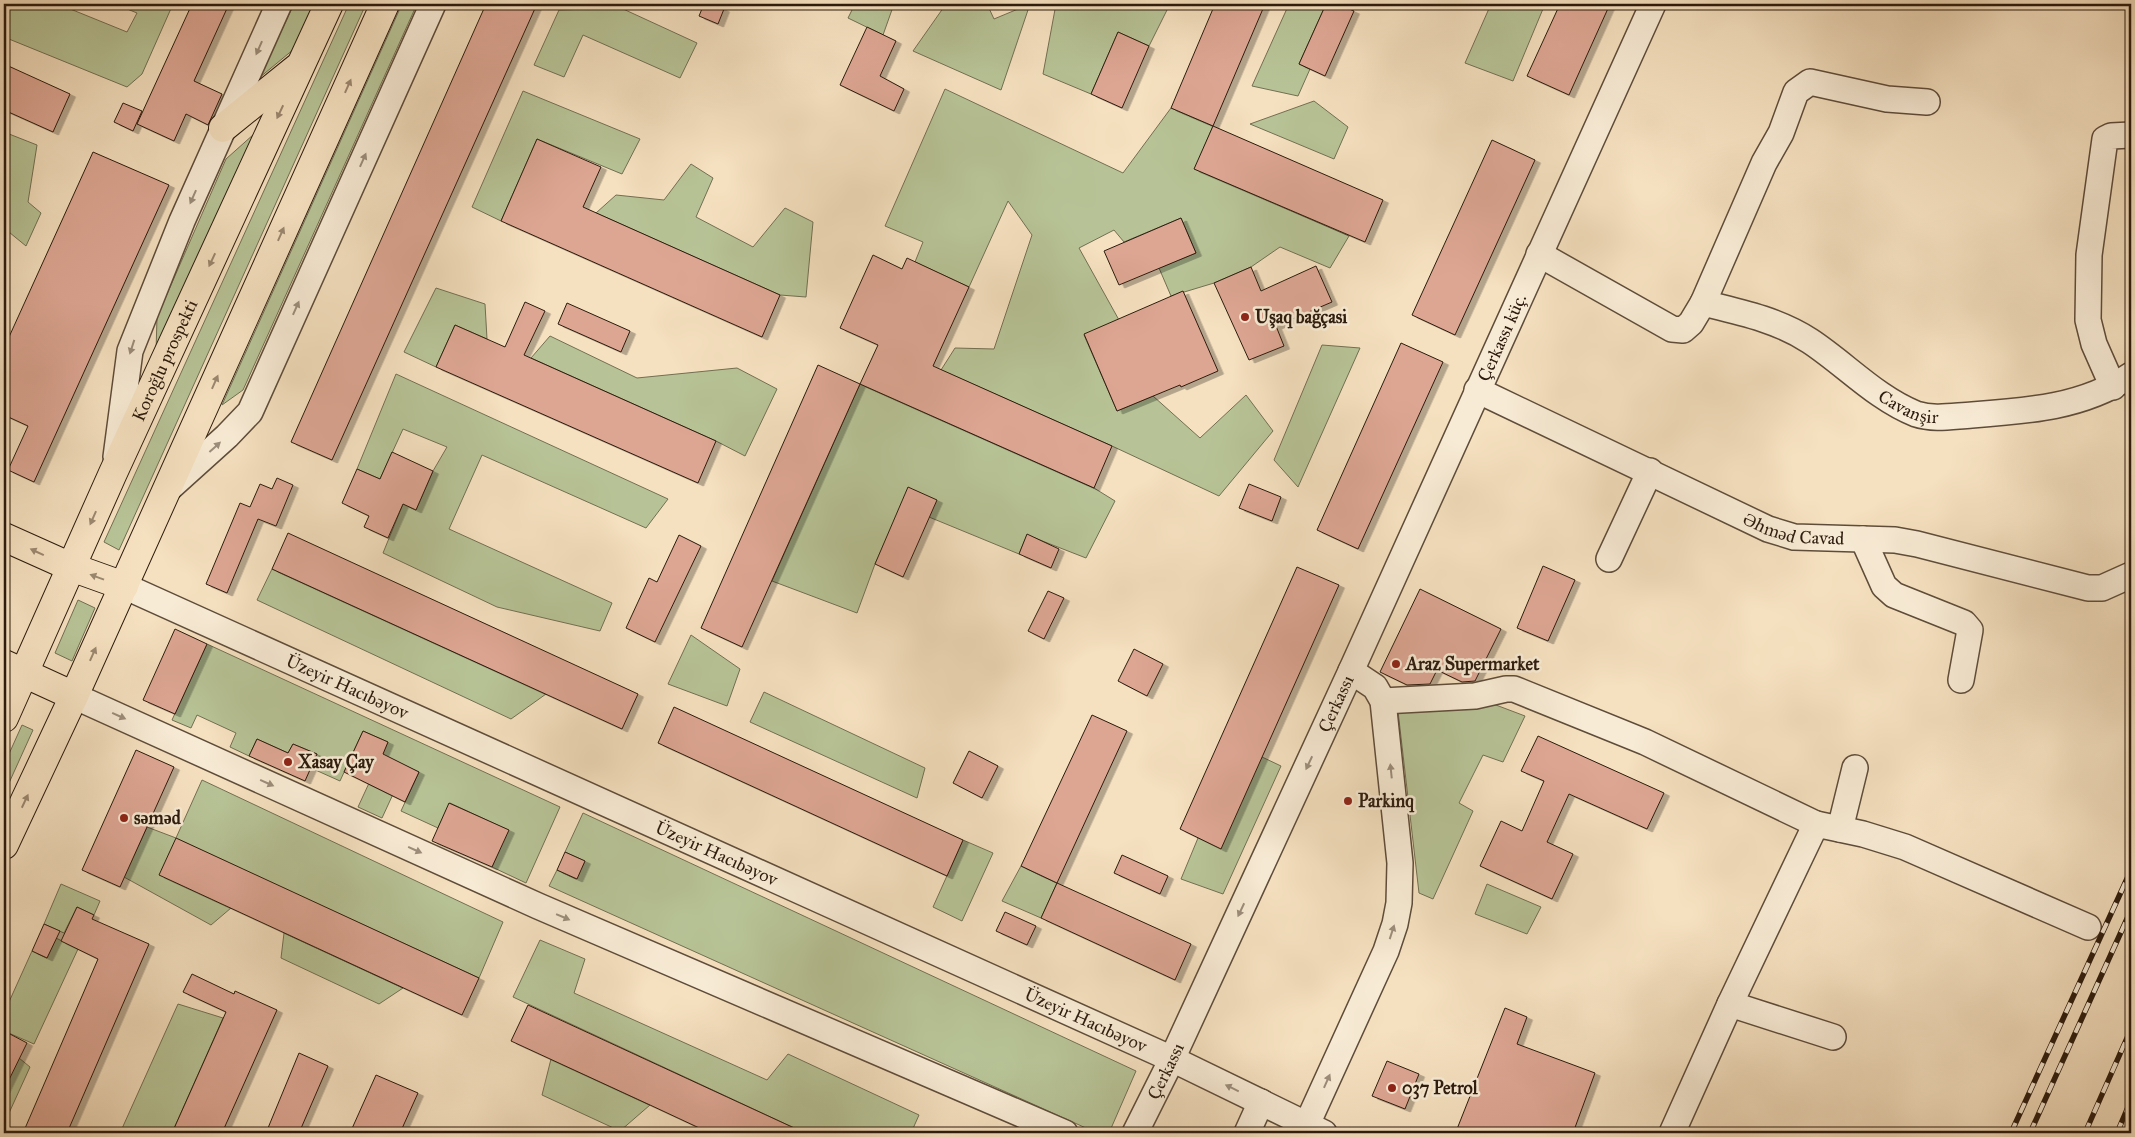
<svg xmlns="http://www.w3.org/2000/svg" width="2135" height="1137" font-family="'IM FELL Great Primer',serif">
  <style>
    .green { fill: #b7c396; stroke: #726f52 }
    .building { fill: #dda693; stroke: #2c1b0d; filter: url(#shadow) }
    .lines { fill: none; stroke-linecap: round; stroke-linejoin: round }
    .minor-casing { stroke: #5e4c3a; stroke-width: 28 }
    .major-casing { stroke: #2c1b0d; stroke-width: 30 }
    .minor { stroke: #f8ebd5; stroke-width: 25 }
    .major { stroke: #f5e0bf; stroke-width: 28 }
    .rail-casing { stroke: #2c1b0d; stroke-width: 5.5 }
    .rail { stroke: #f8ebd5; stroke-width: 4; stroke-dasharray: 11; stroke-linecap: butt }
    .oneway { fill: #9c8d7b }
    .oneway2 { fill: #9b876f }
    .poi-dot { fill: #8f2418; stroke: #f8ebd5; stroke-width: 2 }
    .labels { text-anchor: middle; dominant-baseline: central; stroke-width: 5; stroke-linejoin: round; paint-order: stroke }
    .poi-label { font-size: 18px; font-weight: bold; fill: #2c1b0d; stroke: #f8ebd5; text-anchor: start }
    .street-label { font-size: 18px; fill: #2c1b0d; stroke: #f8ebd5 }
  </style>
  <defs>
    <filter id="shadow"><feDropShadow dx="5.5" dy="3" stdDeviation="0" flood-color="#0004"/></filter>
  </defs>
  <rect width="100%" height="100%" fill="#f5e0bf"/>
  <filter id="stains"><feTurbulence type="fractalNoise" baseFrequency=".004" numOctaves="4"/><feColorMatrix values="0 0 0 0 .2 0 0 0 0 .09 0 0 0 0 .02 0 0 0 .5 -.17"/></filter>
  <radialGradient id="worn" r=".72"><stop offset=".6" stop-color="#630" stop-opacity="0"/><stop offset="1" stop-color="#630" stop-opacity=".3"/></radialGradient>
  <!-- green -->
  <g class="green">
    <path d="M4,4H58L127,32L137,13L115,4H173L142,74L127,87L4,37Z"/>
    <path d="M294,4H315L294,49L259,78Z"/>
    <path d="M349,4H366L119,550L104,542Z"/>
    <path d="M402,4H417L243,390L222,405Z"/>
    <path d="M855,4H894L883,35L848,18Z"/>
    <path d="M946,4H987L994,19L1030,4L1001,90L913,51Z"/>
    <path d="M1056,4H1170L1149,46L1118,32L1091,94L1043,74Z"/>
    <path d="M1289,4H1326L1299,64L1310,69L1298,96L1252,86Z"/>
    <path d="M1491,4H1545L1513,81L1465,63Z"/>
    <path d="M621,8L697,43L680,78L583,35L564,77L534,65L559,10Z"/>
    <path d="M945,89L1123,173L1171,108L1213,126L1195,169L1349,236L1330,268L1280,247L1251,267L1214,283L1171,296L1159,268L1196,253L1181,218L1124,242L1114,230L1079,248L1119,320L1084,335L1117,411L1153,396L1200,438L1246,395L1273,431L1219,496L1112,446L941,370L955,348L994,349L1032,235L1008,201L969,287L915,262L923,242L885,226Z"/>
    <path d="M523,91L640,139L622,174L537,139L501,221L472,207Z"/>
    <path d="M1314,101L1348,127L1334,159L1250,124Z"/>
    <path d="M4,132L37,145L28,202L41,213L26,246L4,228Z"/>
    <path d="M254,134L156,352L157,317L226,159Z"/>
    <path d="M691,164L713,178L696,217L753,247L785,208L813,222L806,297L780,295L596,213L616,195L664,200Z"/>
    <path d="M436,288L485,304L487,339L455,325L436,367L404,352Z"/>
    <path d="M550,336L637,378L737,368L777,389L745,456L716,441L531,358Z"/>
    <path d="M1322,345L1360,348L1298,487L1274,460Z"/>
    <path d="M396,374L668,499L646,528L482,455L449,529L612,603L600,631L497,607L383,553L403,504L416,510L433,471L447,447L403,429L380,479L357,469Z"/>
    <path d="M860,384L1094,488L1115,501L1086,558L1027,535L1019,554L929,517L909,488L875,564L857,613L772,581Z"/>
    <path d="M272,569L546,694L511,719L257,600Z"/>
    <path d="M78,600L95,608L72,661L55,653Z"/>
    <path d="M691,635L740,669L727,706L668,684Z"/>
    <path d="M207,644L560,807L526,883L492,867L508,830L450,803L438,828L401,811L419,772L406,766L382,818L358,807L388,742L363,731L340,781L311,768L317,754L293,744L288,753L257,739L249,756L230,747L236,733L197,715L191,728L172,720Z"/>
    <path d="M764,692L925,768L917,798L750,722Z"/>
    <path d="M1488,702L1525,716L1503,762L1483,755L1459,803L1473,811L1433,899L1419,893L1398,711Z"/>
    <path d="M22,725L33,730L4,794V765Z"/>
    <path d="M1262,757L1281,766L1223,894L1181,879L1198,838Z"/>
    <path d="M202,780L503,922L479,978L176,839L231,908L211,925L124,877L147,827L176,838Z"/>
    <path d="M583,813L1136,1071L1109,1133H1097L549,886L557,870L576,879L585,861L565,852Z"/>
    <path d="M963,840L993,853L962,921L933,907Z"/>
    <path d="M1021,866L1057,883L1041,918L1002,901Z"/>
    <path d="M61,884L100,901L94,915L77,907L64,933L44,924Z"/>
    <path d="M1487,884L1541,907L1527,934L1475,914Z"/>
    <path d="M284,933L403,988L379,1004L281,958Z"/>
    <path d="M56,938L78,949L34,1044L4,1031V1013L32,951L47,958Z"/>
    <path d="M540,940L585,959L574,993L767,1080L788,1054L919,1115L911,1133H805L513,997Z"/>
    <path d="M178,1004L223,1018L172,1133H120Z"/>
    <path d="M19,1058L30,1067L4,1124V1066L13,1070Z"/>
    <path d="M551,1059L650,1105L620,1131L542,1095Z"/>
  </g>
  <!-- building -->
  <g class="building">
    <path d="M192,4H229L194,81L222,94L208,125L186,114L174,141L137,124Z"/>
    <path d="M486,4H537L332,460L291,442Z"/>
    <path d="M704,4H712L724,9L718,24L699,16Z"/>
    <path d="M1215,4H1265L1213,126L1171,108Z"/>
    <path d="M1326,4H1337L1354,11L1325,76L1299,64Z"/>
    <path d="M1560,4H1610L1569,95L1527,76Z"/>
    <path d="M867,27L896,41L880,76L904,89L894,111L840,85Z"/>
    <path d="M1118,32L1149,46L1122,108L1091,94Z"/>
    <path d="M4,64L70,94L53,132L4,110Z"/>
    <path d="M123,103L142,111L133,131L114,122Z"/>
    <path d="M1213,126L1383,200L1365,242L1194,169Z"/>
    <path d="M537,139L601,167L583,207L780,295L762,337L501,221Z"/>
    <path d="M1492,140L1535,160L1455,335L1412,315Z"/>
    <path d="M93,152L169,185L34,482L8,470L28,426L4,415V348Z"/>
    <path d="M1181,218L1196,253L1119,285L1104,251Z"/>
    <path d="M873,255L902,269L907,258L969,287L933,366L1112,446L1094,488L860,384L878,345L840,328Z"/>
    <path d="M1316,266L1332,302L1276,326L1284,346L1249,360L1214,283L1251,267L1261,291Z"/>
    <path d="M1183,291L1218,371L1181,387L1180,385L1117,411L1084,334Z"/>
    <path d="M525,302L545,311L524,355L716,441L698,483L436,367L455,325L505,347Z"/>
    <path d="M567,303L630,331L621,352L558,324Z"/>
    <path d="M1401,343L1443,362L1358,549L1317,530Z"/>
    <path d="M818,365L860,384L742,647L701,628Z"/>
    <path d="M392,452L433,471L416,510L403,504L388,538L364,527L369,516L342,503L357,469L380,479Z"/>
    <path d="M277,478L293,485L276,526L258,519L227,593L206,584L240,503L250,507L260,484L272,489Z"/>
    <path d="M1249,484L1281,497L1272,521L1239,508Z"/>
    <path d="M908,487L937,500L903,577L875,564Z"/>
    <path d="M288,533L638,694L622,729L272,569Z"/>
    <path d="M1027,534L1059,549L1051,568L1019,554Z"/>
    <path d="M679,535L701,546L655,642L626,628L649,578L657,582Z"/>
    <path d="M1543,566L1575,580L1548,641L1517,628Z"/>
    <path d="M1297,567L1339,585L1221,849L1180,829Z"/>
    <path d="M1420,589L1501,629L1475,681L1462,682L1437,670L1430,684L1407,685L1380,672Z"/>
    <path d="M1048,591L1064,598L1044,639L1028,631Z"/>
    <path d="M175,629L207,644L175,714L143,700Z"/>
    <path d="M1134,649L1163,664L1147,696L1118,681Z"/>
    <path d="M674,707L963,840L947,876L658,743Z"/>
    <path d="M1092,715L1127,731L1057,883L1021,866Z"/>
    <path d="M363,731L388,742L383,754L419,772L405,802L344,772Z"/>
    <path d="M1538,736L1664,793L1647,829L1569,794L1547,842L1573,854L1552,899L1480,866L1501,821L1522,831L1544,781L1521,771Z"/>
    <path d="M257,739L288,753L293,744L317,754L305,781L249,756Z"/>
    <path d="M136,750L174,767L120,887L82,870Z"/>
    <path d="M969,751L998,766L982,798L953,783Z"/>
    <path d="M449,803L509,830L492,867L432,841Z"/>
    <path d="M176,838L479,978L462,1015L159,875Z"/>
    <path d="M565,852L585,861L577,879L557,870Z"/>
    <path d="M1122,855L1168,876L1160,894L1114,873Z"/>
    <path d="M1057,883L1191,944L1175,980L1041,918Z"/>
    <path d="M77,907L94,915L92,919L149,944L67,1133H23L98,959L61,941Z"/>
    <path d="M1005,912L1036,926L1027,945L996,931Z"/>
    <path d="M44,924L60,931L47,958L32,951Z"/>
    <path d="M192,974L234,994L235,991L277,1010L222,1133H172L226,1012L183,992Z"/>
    <path d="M528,1005L805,1133H710L650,1105L511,1041Z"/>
    <path d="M1505,1008L1527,1017L1517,1044L1595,1073L1573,1133H1466L1457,1129Z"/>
    <path d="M10,1034L27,1043L4,1090V1048Z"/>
    <path d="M299,1053L328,1066L299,1133H280L268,1128Z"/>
    <path d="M1387,1061L1419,1074L1405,1109L1372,1096Z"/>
    <path d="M376,1075L418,1093L400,1133H350Z"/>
  </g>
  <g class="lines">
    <defs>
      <g id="minor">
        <path d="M1539,254L1672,329L1683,330L1691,323L1703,303L1764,163L1781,133L1796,92L1810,82L1887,99L1927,102"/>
        <path id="s1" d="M1703,303C1740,312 1778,320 1810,341C1845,364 1876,398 1916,414C1934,420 1953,416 1972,415C2028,411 2084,407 2131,375"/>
        <path d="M2113,387L2094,344L2088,320L2089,255L2105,139L2111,136L2131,135"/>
        <path id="s2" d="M1477,390L1768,529L1794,537L1895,540L1917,544L2088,588H2102L2131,575"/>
        <path d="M116,457L130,351L182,221L279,4"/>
        <path d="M166,491L227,436L250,412L433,4"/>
        <path d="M1863,539L1884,586L1894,595L1964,623L1970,630L1961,680"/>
        <path d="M1609,559L1650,471"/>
        <path id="s3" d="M124,586L1172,1059L1324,1133"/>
        <path d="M74,696L538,906L1065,1133"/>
        <path d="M1383,701L1475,696L1506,689H1514L1645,742L1816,824"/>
        <path d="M1840,829L1855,768"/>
        <path d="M1730,1004L1833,1037"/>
        <path id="s4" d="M1135,1133L1172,1059L1351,671L1653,4"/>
        <path d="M1247,1133L1261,1102"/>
        <path d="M1303,1133L1386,951L1395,924L1399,903L1400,863L1383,701L1375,687L1351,671"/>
        <path d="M1672,1133L1730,1004L1816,824L1863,834L1905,847L2088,927"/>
      </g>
      <g id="major">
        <path d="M223,128L297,68"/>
        <path d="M4,537L71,567L124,586"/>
        <path d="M4,664L74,696"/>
        <path id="s5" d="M4,718L113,473L329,4"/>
        <path d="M4,845L74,696L385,4"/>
      </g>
    </defs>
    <!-- minor casing -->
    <use href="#minor" class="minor-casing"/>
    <!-- major casing -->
    <use href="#major" class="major-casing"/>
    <!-- minor -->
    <use href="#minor" class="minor"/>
    <!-- major -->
    <use href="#major" class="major"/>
    <defs>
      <g id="rail">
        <path d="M2011,1133L2131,870"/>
        <path d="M2030,1133L2131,910"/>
        <path d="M2085,1133L2131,1029"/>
        <path d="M2117,1133L2131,1100"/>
      </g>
    </defs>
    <!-- rail casing -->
    <use href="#rail" class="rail-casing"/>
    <!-- rail -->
    <use href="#rail" class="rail"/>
  </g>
  <!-- one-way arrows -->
  <defs><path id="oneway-solid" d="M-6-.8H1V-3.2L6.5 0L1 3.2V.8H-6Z" transform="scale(1.25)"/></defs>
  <g class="oneway">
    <use href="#oneway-solid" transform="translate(259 48) rotate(114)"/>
    <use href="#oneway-solid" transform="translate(363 160) rotate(-66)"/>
    <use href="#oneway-solid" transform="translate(193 197) rotate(114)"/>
    <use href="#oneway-solid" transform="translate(296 308) rotate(-66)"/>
    <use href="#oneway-solid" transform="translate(132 347) rotate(108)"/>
    <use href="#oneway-solid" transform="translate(215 447) rotate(-42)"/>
    <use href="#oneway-solid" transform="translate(119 716) rotate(24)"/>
    <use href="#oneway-solid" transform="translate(1309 763) rotate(115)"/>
    <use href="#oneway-solid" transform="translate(1391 771) rotate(-96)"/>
    <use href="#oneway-solid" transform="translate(267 783) rotate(24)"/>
    <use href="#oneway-solid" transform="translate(415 850) rotate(24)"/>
    <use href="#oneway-solid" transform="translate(1241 910) rotate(115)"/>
    <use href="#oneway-solid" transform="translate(563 917) rotate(23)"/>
    <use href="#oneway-solid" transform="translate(1392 932) rotate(-72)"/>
    <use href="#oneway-solid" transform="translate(1327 1081) rotate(-66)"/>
    <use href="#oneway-solid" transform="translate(1232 1088) rotate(-154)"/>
  </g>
  <g class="oneway2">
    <use href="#oneway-solid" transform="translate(348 86) rotate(-66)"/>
    <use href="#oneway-solid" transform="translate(280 112) rotate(115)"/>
    <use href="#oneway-solid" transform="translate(281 234) rotate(-66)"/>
    <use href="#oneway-solid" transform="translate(212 260) rotate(115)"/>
    <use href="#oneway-solid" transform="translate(215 382) rotate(-66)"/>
    <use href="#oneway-solid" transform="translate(93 518) rotate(114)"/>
    <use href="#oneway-solid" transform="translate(37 552) rotate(-155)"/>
    <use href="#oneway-solid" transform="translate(97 577) rotate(-160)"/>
    <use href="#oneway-solid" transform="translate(93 654) rotate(-66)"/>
    <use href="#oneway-solid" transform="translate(25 801) rotate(-65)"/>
  </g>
  <!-- markers -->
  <g class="poi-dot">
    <circle cx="1245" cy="317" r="5"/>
    <circle cx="1396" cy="664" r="5"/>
    <circle cx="288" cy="762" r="5"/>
    <circle cx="1348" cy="801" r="5"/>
    <circle cx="124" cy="818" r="5"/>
    <circle cx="1392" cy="1088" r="5"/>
  </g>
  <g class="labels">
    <!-- poi labels -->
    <g class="poi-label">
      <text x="1255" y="317">Uşaq bağçasi</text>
      <text x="1406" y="664">Araz Supermarket</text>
      <text x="298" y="762">Xasay Çay</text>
      <text x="1358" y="801">Parkinq</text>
      <text x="134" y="818">səməd</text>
      <text x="1402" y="1088">037 Petrol</text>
    </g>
    <!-- street labels -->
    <g class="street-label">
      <text stroke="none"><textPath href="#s4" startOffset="876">Çerkassı küç.</textPath></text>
      <text stroke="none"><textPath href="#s5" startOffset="392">Koroğlu prospekti</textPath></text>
      <text stroke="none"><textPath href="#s1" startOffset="234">Cavanşir</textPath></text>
      <text stroke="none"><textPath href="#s2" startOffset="348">Əhməd Cavad</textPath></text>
      <text stroke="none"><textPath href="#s3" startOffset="245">Üzeyir Hacıbəyov</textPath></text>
      <text stroke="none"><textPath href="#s4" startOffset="474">Çerkassı</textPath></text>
      <text stroke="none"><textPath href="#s3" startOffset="650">Üzeyir Hacıbəyov</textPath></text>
      <text stroke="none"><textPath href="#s3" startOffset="1055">Üzeyir Hacıbəyov</textPath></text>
      <text stroke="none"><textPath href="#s4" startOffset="69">Çerkassı</textPath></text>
    </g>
  </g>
  <!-- margin -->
  <rect width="2135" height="1137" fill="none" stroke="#f5e0bf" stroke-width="20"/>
  <rect x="5" y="5" width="2125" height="1127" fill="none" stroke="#2c1b0d" stroke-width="2.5"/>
  <rect x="10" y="10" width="2115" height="1117" fill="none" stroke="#2c1b0d"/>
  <rect width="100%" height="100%" filter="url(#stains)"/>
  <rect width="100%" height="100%" fill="url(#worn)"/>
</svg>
